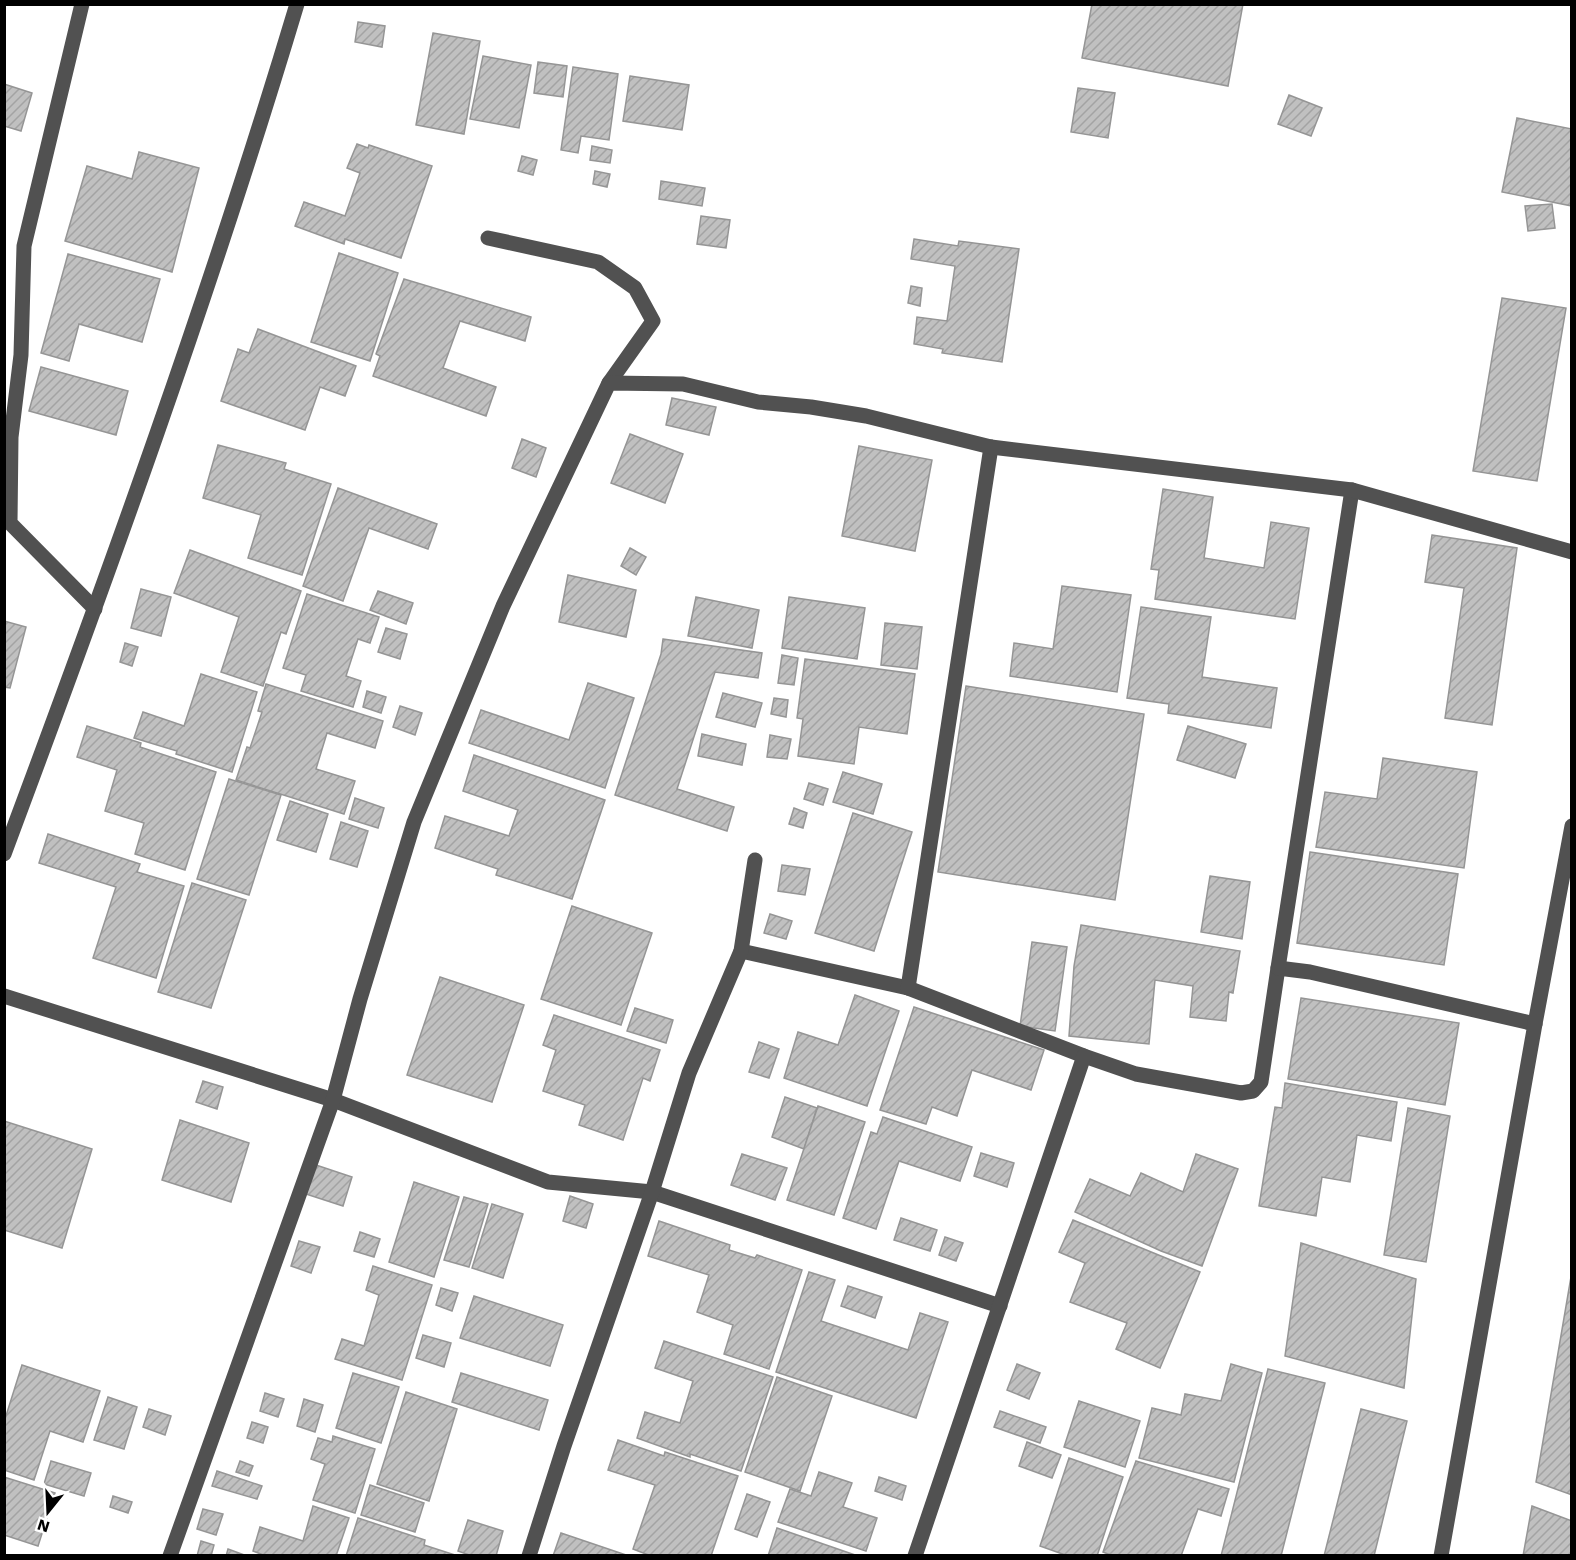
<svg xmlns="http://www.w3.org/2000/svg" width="1576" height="1560" font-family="'Work Sans',sans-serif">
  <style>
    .building { fill: url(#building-hatch); stroke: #959595; stroke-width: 1.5 }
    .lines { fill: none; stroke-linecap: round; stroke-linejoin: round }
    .minor { stroke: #515151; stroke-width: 15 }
  </style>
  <defs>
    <pattern id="building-hatch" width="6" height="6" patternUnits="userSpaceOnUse" patternTransform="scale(1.5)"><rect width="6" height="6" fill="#c0c0c0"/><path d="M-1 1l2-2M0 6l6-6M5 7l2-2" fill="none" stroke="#a3a3a3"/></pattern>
  </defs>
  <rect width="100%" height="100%" fill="#fff"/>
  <!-- building -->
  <g class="building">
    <path d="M1092,4H1243L1228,86L1082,58Z"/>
    <path d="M358,22L385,26L382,47L355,42Z"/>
    <path d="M433,33L480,41L464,134L416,125Z"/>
    <path d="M483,56L531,65L519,128L470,119Z"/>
    <path d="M538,62L567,66L563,97L534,93Z"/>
    <path d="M573,67L618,74L609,140L581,136L578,153L561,150Z"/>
    <path d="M630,76L689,85L682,130L623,121Z"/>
    <path d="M4,84L32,93L21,131L4,126Z"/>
    <path d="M1078,88L1115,93L1108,138L1071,132Z"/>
    <path d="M1289,95L1322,108L1311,136L1278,124Z"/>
    <path d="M1517,118L1572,129V206L1502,192Z"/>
    <path d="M357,144L368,148L369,145L432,166L401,258L345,239L344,244L295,226L304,202L345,216L360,173L347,168Z"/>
    <path d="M592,146L612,150L610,163L590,160Z"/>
    <path d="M139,152L199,168L172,272L65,241L87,166L132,179Z"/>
    <path d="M522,156L537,160L533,175L518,171Z"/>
    <path d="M595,171L610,174L607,187L593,184Z"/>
    <path d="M661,181L705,188L702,206L659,199Z"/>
    <path d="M1552,204L1555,228L1528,231L1525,206Z"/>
    <path d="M701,216L730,220L726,248L697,244Z"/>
    <path d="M914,239L958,246L959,241L1019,249L1002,362L942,353L943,349L914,344L917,317L947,321L955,266L911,259Z"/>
    <path d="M339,253L398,273L370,361L311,342Z"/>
    <path d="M68,254L160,279L142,342L79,324L69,361L41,353Z"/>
    <path d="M404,279L531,317L525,341L460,321L443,368L496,387L486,416L373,376L380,356L376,354Z"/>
    <path d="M911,286L922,288L920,306L908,303Z"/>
    <path d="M1502,298L1566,308L1537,481L1473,471Z"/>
    <path d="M258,329L356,366L345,396L320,387L305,430L221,401L238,349L249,353Z"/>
    <path d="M41,367L128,391L116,435L29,411Z"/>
    <path d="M672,398L716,407L709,435L666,425Z"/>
    <path d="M630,434L683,454L665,503L611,483Z"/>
    <path d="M522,439L546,448L536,477L512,468Z"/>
    <path d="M218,445L286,463L284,469L331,484L302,575L248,558L261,515L203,498Z"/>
    <path d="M859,446L932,460L915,551L842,536Z"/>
    <path d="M338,488L437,524L428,549L369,528L343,601L303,586Z"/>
    <path d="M1163,489L1213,497L1204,558L1264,568L1271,522L1309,528L1295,619L1155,599L1159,570L1151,569Z"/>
    <path d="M1432,535L1517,548L1492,725L1445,718L1464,588L1425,582Z"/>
    <path d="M630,548L646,557L636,575L621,566Z"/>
    <path d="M190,550L301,591L286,634L281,632L263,686L221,672L239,617L174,593Z"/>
    <path d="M568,575L636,590L626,637L559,622Z"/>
    <path d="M1062,586L1131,595L1117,692L1010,676L1014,643L1053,649Z"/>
    <path d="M141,589L171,597L161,636L131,628Z"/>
    <path d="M378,591L413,603L406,624L370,610Z"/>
    <path d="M307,594L379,617L370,643L358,639L346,676L361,681L353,707L301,691L306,675L283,668Z"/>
    <path d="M696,597L759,610L752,648L688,636Z"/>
    <path d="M789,597L865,608L857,659L782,648Z"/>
    <path d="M1141,607L1211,617L1202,677L1277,688L1271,728L1168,713L1169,704L1127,698Z"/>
    <path d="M4,621L26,627L10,688L4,687Z"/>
    <path d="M885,623L922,627L917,669L881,665Z"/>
    <path d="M386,628L407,634L400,659L378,652Z"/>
    <path d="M663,639L762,653L758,678L715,672L677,789L734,807L727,831L615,795L661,654Z"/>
    <path d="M125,643L138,647L132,666L120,662Z"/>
    <path d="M782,655L798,658L794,685L778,683Z"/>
    <path d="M805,659L915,674L907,734L859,727L854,764L798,756L803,719L797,718Z"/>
    <path d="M201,674L257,692L232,772L176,754L177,751L134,738L143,712L184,726Z"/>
    <path d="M588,683L634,698L605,788L469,743L481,710L569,740Z"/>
    <path d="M266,684L383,721L375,748L327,733L316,769L355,781L344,814L236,780L247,747L250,748L262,712L258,711Z"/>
    <path d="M966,686L1144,714L1115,900L938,872Z"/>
    <path d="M367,691L386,697L381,713L363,707Z"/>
    <path d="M723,693L762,703L755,727L716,717Z"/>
    <path d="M774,698L788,700L786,717L771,714Z"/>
    <path d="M400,706L422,713L415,735L393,727Z"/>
    <path d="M87,726L141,743L140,747L216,772L185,870L135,854L144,823L105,811L117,770L77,757Z"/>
    <path d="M1188,726L1246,744L1235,778L1177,760Z"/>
    <path d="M702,734L746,744L742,765L698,756Z"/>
    <path d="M770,735L791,739L787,759L767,757Z"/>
    <path d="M474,755L605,800L572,899L496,875L498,869L435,848L445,816L509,836L518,810L463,791Z"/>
    <path d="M1383,758L1477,772L1464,868L1316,847L1325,792L1377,799Z"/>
    <path d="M843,772L882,784L873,814L833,802Z"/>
    <path d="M229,779L281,795L249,895L197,879Z"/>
    <path d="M809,783L828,789L823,805L804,799Z"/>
    <path d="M355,798L384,808L378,828L349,819Z"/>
    <path d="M290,801L328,814L316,852L277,840Z"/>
    <path d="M794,808L807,813L803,828L789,824Z"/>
    <path d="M853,813L912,832L874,951L815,933Z"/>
    <path d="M341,822L368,831L357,867L330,859Z"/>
    <path d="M48,834L140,864L137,872L184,886L156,978L93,958L116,887L39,863Z"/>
    <path d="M1310,852L1458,874L1444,965L1297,943Z"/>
    <path d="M782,865L810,869L805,895L778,891Z"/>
    <path d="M1210,876L1250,882L1242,939L1201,932Z"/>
    <path d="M192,883L246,900L211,1008L158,992Z"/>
    <path d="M572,906L652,933L621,1025L541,999Z"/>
    <path d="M770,914L792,921L786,939L764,933Z"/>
    <path d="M1081,925L1240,951L1233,993L1229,992L1226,1021L1190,1017L1193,986L1155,980L1149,1044L1069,1036L1074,966Z"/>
    <path d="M1032,942L1067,947L1055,1031L1020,1026Z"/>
    <path d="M440,977L524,1005L492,1102L407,1075Z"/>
    <path d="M855,995L899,1011L867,1106L784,1078L798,1032L838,1045Z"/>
    <path d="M1301,998L1459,1023L1445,1105L1288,1079Z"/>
    <path d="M914,1007L1044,1050L1031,1090L972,1070L957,1116L932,1107L926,1124L880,1110Z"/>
    <path d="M635,1008L673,1020L666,1043L627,1031Z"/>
    <path d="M554,1015L660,1050L650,1081L643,1078L623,1140L579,1125L585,1105L543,1091L556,1050L543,1045Z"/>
    <path d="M759,1042L779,1049L769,1078L749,1072Z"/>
    <path d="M203,1081L223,1087L217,1109L196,1102Z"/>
    <path d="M1285,1083L1397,1102L1391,1141L1357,1135L1350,1182L1322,1177L1316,1216L1259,1206L1275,1107L1282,1108Z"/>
    <path d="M785,1097L817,1108L804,1149L772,1137Z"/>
    <path d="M818,1106L865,1122L834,1215L787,1200Z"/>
    <path d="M1408,1108L1450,1116L1426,1262L1384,1255Z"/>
    <path d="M883,1117L972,1147L960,1181L899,1161L876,1229L843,1218L871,1132L877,1134Z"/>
    <path d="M180,1120L249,1143L231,1202L162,1180Z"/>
    <path d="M4,1121L92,1149L62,1248L4,1230Z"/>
    <path d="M981,1153L1014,1163L1007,1187L974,1176Z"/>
    <path d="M742,1154L787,1168L775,1200L731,1185Z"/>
    <path d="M1196,1154L1238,1169L1202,1266L1161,1251L1075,1212L1090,1179L1130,1196L1141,1173L1183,1192Z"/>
    <path d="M316,1165L352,1177L343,1206L306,1194Z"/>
    <path d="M414,1182L459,1197L434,1277L389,1262Z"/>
    <path d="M570,1196L593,1204L586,1228L563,1221Z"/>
    <path d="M464,1197L488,1204L469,1267L444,1260Z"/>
    <path d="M492,1204L523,1214L503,1278L472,1268Z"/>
    <path d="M901,1218L937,1230L930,1251L894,1240Z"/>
    <path d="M1073,1220L1200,1272L1160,1368L1116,1349L1127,1323L1070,1302L1085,1263L1059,1252Z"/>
    <path d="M659,1221L730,1245L729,1250L755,1258L757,1255L802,1270L769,1369L724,1354L733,1325L697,1312L709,1275L648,1256Z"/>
    <path d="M360,1232L380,1239L374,1257L354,1251Z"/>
    <path d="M945,1237L963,1243L956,1261L939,1255Z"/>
    <path d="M299,1241L320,1247L311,1273L291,1266Z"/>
    <path d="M1301,1243L1416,1279L1404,1388L1285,1356Z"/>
    <path d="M373,1266L432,1285L402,1380L335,1359L342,1339L364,1346L379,1295L366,1290Z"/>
    <path d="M1572,1271V1495L1536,1482Z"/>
    <path d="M809,1272L835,1280L821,1321L908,1350L920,1313L948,1322L916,1418L776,1372Z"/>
    <path d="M848,1286L882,1297L875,1318L841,1306Z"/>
    <path d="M441,1288L458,1293L452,1311L436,1305Z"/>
    <path d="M474,1296L563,1325L550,1366L460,1338Z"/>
    <path d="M423,1335L451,1343L444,1367L416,1358Z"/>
    <path d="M664,1341L773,1377L741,1471L690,1454V1457L637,1438L645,1412L680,1423L693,1381L655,1368Z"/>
    <path d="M1017,1364L1040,1373L1029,1399L1007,1390Z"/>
    <path d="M1231,1364L1262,1373L1234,1482L1139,1458L1152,1408L1181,1415L1185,1394L1221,1401Z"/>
    <path d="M22,1365L100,1391L83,1442L50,1431L34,1480L4,1470V1422Z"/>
    <path d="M1268,1369L1325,1383L1281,1556H1221Z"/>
    <path d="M353,1373L399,1387L381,1443L336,1428Z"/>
    <path d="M461,1373L548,1400L539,1430L452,1402Z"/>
    <path d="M777,1377L832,1396L800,1491L745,1472Z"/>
    <path d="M406,1392L457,1409L429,1501L377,1484Z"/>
    <path d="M265,1393L284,1399L278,1417L260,1411Z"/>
    <path d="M108,1397L137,1407L124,1449L94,1440Z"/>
    <path d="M304,1399L323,1405L315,1432L297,1426Z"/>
    <path d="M1079,1401L1140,1421L1125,1467L1064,1447Z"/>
    <path d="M149,1409L171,1416L165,1435L143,1427Z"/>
    <path d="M1361,1409L1407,1421L1374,1556H1324Z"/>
    <path d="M1000,1411L1046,1427L1040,1443L994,1427Z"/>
    <path d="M252,1422L268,1427L263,1443L247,1438Z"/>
    <path d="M333,1436L375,1449L355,1513L313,1500L325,1464L311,1459L318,1438L332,1442Z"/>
    <path d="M618,1440L664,1456L665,1452L738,1476L711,1556H651L633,1549L655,1485L608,1470Z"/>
    <path d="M1027,1442L1061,1455L1052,1478L1019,1466Z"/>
    <path d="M1069,1458L1123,1477L1097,1556H1068L1040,1546Z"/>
    <path d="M51,1461L91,1473L84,1496L44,1484Z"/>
    <path d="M240,1461L253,1466L249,1476L236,1472Z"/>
    <path d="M1136,1461L1229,1489L1221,1516L1198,1509L1181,1556H1113L1103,1552Z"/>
    <path d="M217,1471L262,1486L257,1499L212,1486Z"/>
    <path d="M819,1472L852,1483L843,1507L877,1518L866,1551L778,1522L790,1489L811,1496Z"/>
    <path d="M4,1477L55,1493L38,1546L4,1535Z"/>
    <path d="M879,1477L906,1486L902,1500L875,1491Z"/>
    <path d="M370,1485L424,1503L415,1532L361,1515Z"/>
    <path d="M747,1494L770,1502L757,1537L735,1529Z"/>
    <path d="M113,1496L132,1502L128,1513L110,1507Z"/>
    <path d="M313,1506L349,1518L336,1556H266L253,1551L260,1527L303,1541Z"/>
    <path d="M1532,1506L1572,1521V1556H1523Z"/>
    <path d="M203,1509L223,1514L216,1535L197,1529Z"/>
    <path d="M358,1518L425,1540L424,1545L458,1556H346Z"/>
    <path d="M468,1520L503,1531L496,1556H472L458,1551Z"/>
    <path d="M777,1528L858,1556H768Z"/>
    <path d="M561,1533L629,1556H553Z"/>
    <path d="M201,1541L214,1545L211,1556H197Z"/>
    <path d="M228,1549L247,1556H226Z"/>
  </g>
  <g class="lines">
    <!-- minor -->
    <g class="minor">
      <path d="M82,4L24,246L21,355L11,437L10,523L95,609"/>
      <path d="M488,238L598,262L635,288L653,321L609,383"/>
      <path d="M4,854C109,573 211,291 297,4"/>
      <path d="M741,951L908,988L1084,1056L1136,1074L1241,1093L1253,1091L1261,1082L1278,968L1310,972L1535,1024"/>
      <path d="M1278,968L1352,490"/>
      <path d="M908,988L991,447"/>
      <path d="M4,996L333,1100L548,1182L652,1192L1000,1306"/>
      <path d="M170,1556L333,1100L360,999L414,822L503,606L609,383L683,384L758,402L811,407L866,416L991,447L1352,490L1572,552"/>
      <path d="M529,1556L564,1446L652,1192L689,1073L741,951L755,860"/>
      <path d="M915,1556L1084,1056"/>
      <path d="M1441,1556L1535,1024L1572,826"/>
    </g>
  </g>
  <!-- border -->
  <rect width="1576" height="1560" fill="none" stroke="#000000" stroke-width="12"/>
  <!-- north arrow -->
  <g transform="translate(48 1512) rotate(198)" stroke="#ffffff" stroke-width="4.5" paint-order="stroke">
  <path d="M0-4.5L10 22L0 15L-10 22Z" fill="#000000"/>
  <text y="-9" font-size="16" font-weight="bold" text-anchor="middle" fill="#000000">N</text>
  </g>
</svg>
